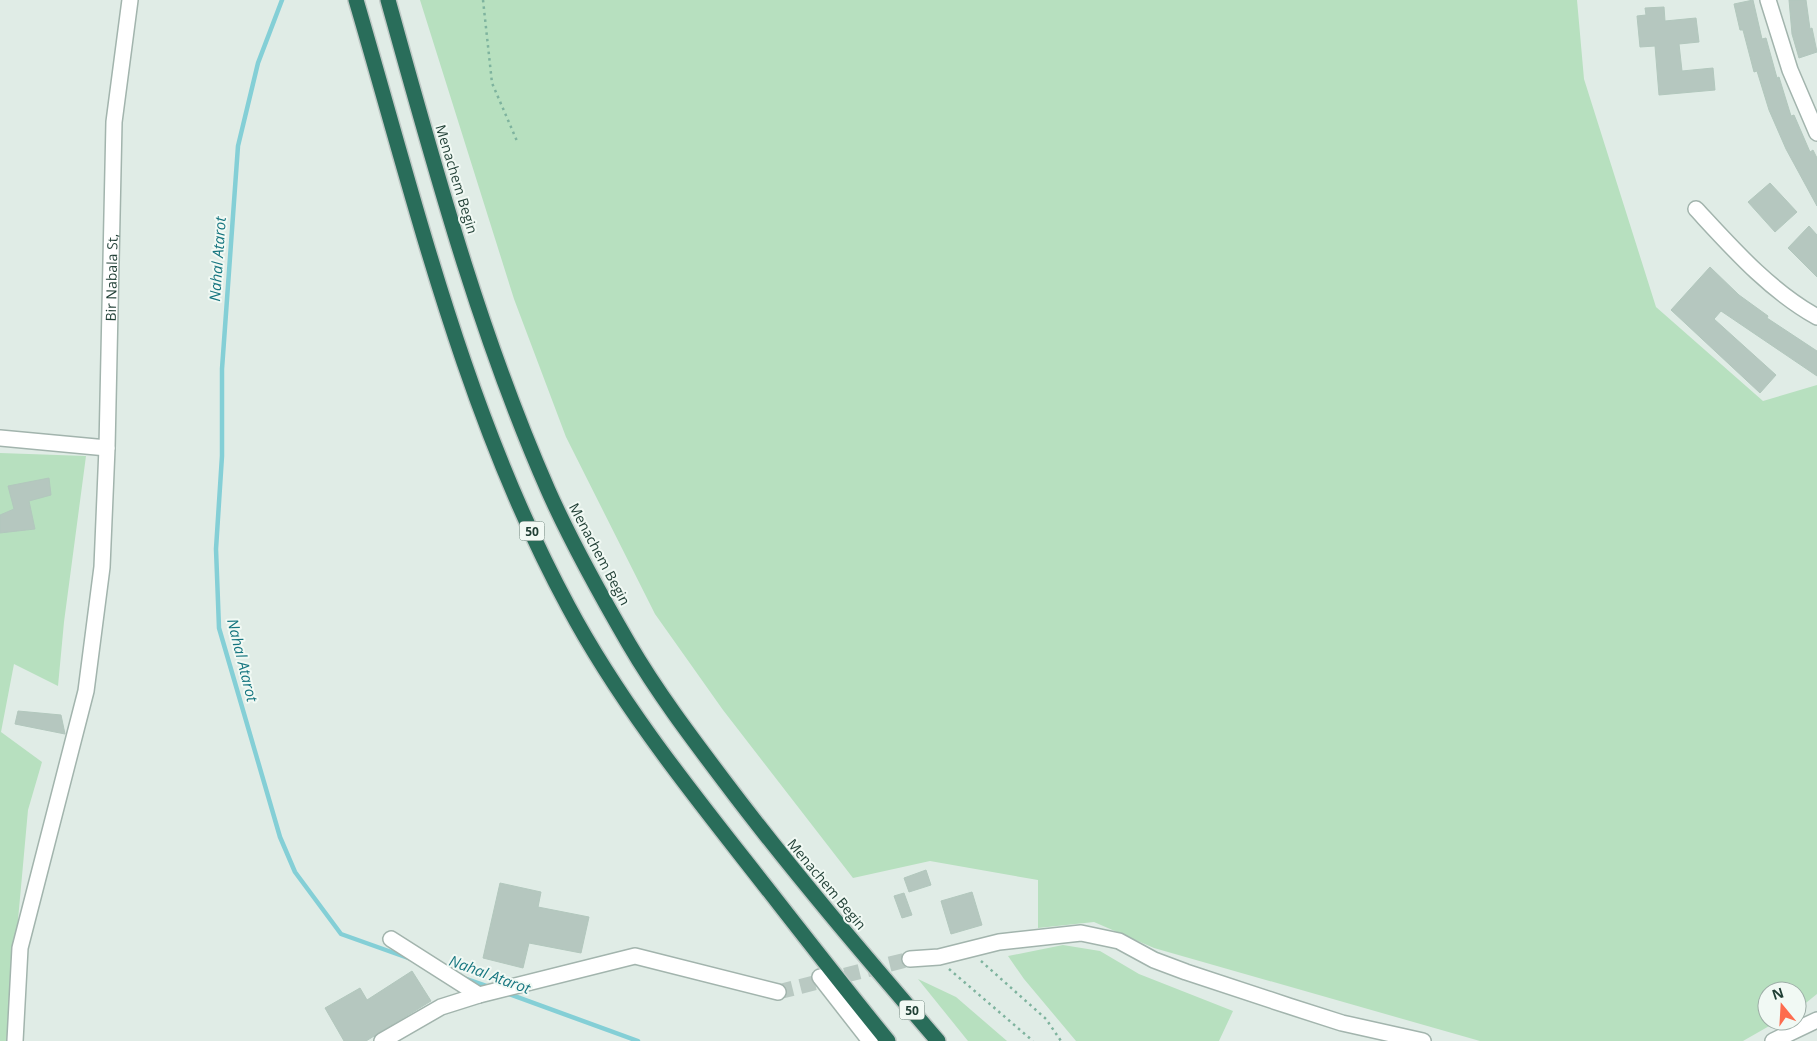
<svg xmlns="http://www.w3.org/2000/svg" width="1817" height="1041" font-family="'Open Sans',sans-serif">
  <style>
    .green { fill: #b7e0bf }
    .lines { fill: none; stroke-linecap: round; stroke-linejoin: round }
    .stream { stroke: #84cfd6; stroke-width: 4.5 }
    .building { fill: #b5c7bf; stroke: #b2c7bd }
    .minor-tunnel { stroke: #b9c9c2; stroke-width: 15; stroke-dasharray: 15 8; stroke-linecap: butt }
    .minor-casing { stroke: #a2b4ad; stroke-width: 18 }
    .highway-casing { stroke: #c0c9c6; stroke-width: 18 }
    .path { stroke: #7eb39e; stroke-width: 2.5; stroke-dasharray: 2.5 4; stroke-linecap: butt }
    .minor { stroke: #fff; stroke-width: 15 }
    .highway { stroke: #296d5a; stroke-width: 15 }
    .labels { text-anchor: middle; dominant-baseline: central; stroke-width: 4; stroke-linejoin: round; paint-order: stroke }
    .shield { fill: #f1f9f4; stroke: #5e766e; stroke-width: 1 }
    .shield-label { font-size: 12px; font-weight: bold; fill: #1f3e34 }
    .street-label { font-size: 14px; fill: #1f3e34; stroke: #f1f9f4 }
    .water-label { font-size: 15px; font-style: italic; fill: #15757f; stroke: #f1f9f4 }
  </style>
  <rect width="100%" height="100%" fill="#e0ece6"/>
  <!-- green -->
  <g class="green">
    <path d="M420,0H1577L1584,79L1656,307L1763,401L1817,385V994L1797,1010V991H1767V1021H1778L1743,1041H1480L1154,948L1094,922L1038,928V880L930,861L853,878L723,710L655,614L566,437L514,299Z"/>
    <path d="M0,453L86,456L64,622L58,686L14,664L1,732L42,762L28,810L7,1041H0Z"/>
    <path d="M1063,945L1100,951L1139,974L1233,1011L1219,1041H1076L1024,979L1008,956Z"/>
    <path d="M918,979L956,997L1007,1041H968Z"/>
  </g>
  <g class="lines">
    <!-- stream -->
    <g class="stream">
      <path d="M282,0L258,63L238,146L222,369V456L216,549L219,628L280,837L295,872L341,934L411,959"/>
      <path d="M466,979L489,987"/>
      <path d="M506,993L638,1041"/>
    </g>
  </g>
  <!-- building -->
  <g class="building">
    <path d="M1753,0L1762,39L1766,38L1777,78L1779,77L1791,116L1794,115L1810,152L1813,150L1817,158V206L1786,149L1769,110L1757,71L1754,72L1743,30H1740L1734,4Z"/>
    <path d="M1789,0H1806L1810,29L1812,28L1817,52L1799,58L1792,34Z"/>
    <path d="M1664,7L1665,21L1696,18L1699,42L1679,44L1682,71L1713,68L1715,90L1659,95L1655,46L1640,47L1637,16L1646,15L1645,8Z"/>
    <path d="M1770,183L1797,212L1775,232L1748,202Z"/>
    <path d="M1809,226L1817,235V277L1788,248Z"/>
    <path d="M1710,267L1739,295L1768,316L1767,318L1817,351V376L1721,311L1714,319L1776,375L1760,393L1671,310Z"/>
    <path d="M49,478L51,495L29,501L35,529L0,533V515L14,509L8,486Z"/>
    <path d="M18,711L61,715L65,734L15,724Z"/>
    <path d="M926,870L931,885L909,892L904,878Z"/>
    <path d="M500,883L541,892L538,907L589,917L581,953L529,943L523,968L483,958Z"/>
    <path d="M972,892L982,925L951,934L941,901Z"/>
    <path d="M904,893L912,915L902,918L894,896Z"/>
    <path d="M412,971L431,1001L366,1041H344L325,1008L360,988L367,1000Z"/>
  </g>
  <g class="lines">
    <!-- minor-tunnel -->
    <path class="minor-tunnel" d="M778,992L910,959"/>
    <defs>
      <g id="minor">
        <path d="M1768,0L1790,70L1817,133"/>
        <path d="M1696,209C1733,249 1769,290 1817,317"/>
        <path id="s1" d="M0,438L107,448L114,122L130,0"/>
        <path d="M391,939L479,995"/>
        <path d="M910,959L939,957L999,942L1081,933L1119,941L1154,960L1186,972L1289,1006L1342,1023L1423,1041"/>
        <path d="M820,977L870,1041"/>
        <path d="M15,1041L20,948L86,691L102,567L107,448"/>
        <path d="M382,1041L441,1007L479,995L635,956L778,992"/>
        <path d="M1773,1041L1817,1020"/>
      </g>
      <g id="highway">
        <path d="M356,0C416,204 466,417 568,606C616,696 681,779 744,859C792,920 839,981 888,1041"/>
        <path d="M388,0C434,165 479,333 548,490C571,542 600,594 629,644C657,692 691,737 725,782C792,871 865,956 938,1041"/>
      </g>
    </defs>
    <!-- minor casing -->
    <use href="#minor" class="minor-casing"/>
    <!-- highway casing -->
    <use href="#highway" class="highway-casing"/>
    <!-- path -->
    <g class="path">
      <path d="M483,0L492,83L517,141"/>
      <path d="M981,961L1046,1019L1061,1041"/>
      <path d="M949,969L1033,1041"/>
    </g>
    <!-- minor -->
    <use href="#minor" class="minor"/>
    <!-- highway -->
    <use href="#highway" class="highway"/>
  </g>
  <g class="labels">
    <!-- shield labels -->
    <g class="shield">
      <rect x="519.5" y="521.5" width="25" height="19" rx="4"/>
      <rect x="899.5" y="1000.5" width="25" height="19" rx="4"/>
    </g>
    <g class="shield-label">
      <text x="532" y="531">50</text>
      <text x="912" y="1010">50</text>
    </g>
    <!-- street labels -->
    <g class="street-label">
      <text transform="translate(457 179) rotate(73)">Menachem Begin</text>
      <text stroke="none"><textPath href="#s1" startOffset="278">Bir Nabala St,</textPath></text>
      <text transform="translate(600 554) rotate(62)">Menachem Begin</text>
      <text transform="translate(827 884) rotate(50)">Menachem Begin</text>
    </g>
    <!-- water labels -->
    <g class="water-label">
      <text transform="translate(217 259) rotate(-86)">Nahal Atarot</text>
      <text transform="translate(243 660) rotate(76)">Nahal Atarot</text>
      <text transform="translate(490 974) rotate(20)">Nahal Atarot</text>
    </g>
  </g>
  <!-- north arrow -->
  <g transform="translate(1782 1006) rotate(342)"><circle r="24" fill="#f1f9f4" stroke="#9daea7"/>
  <path d="M0-4L9 19L0 12L-9 19Z" fill="#fd6c4e"/>
  <text y="-8" font-size="14" font-weight="bold" text-anchor="middle" fill="#1f3e34">N</text>
  </g>
</svg>
